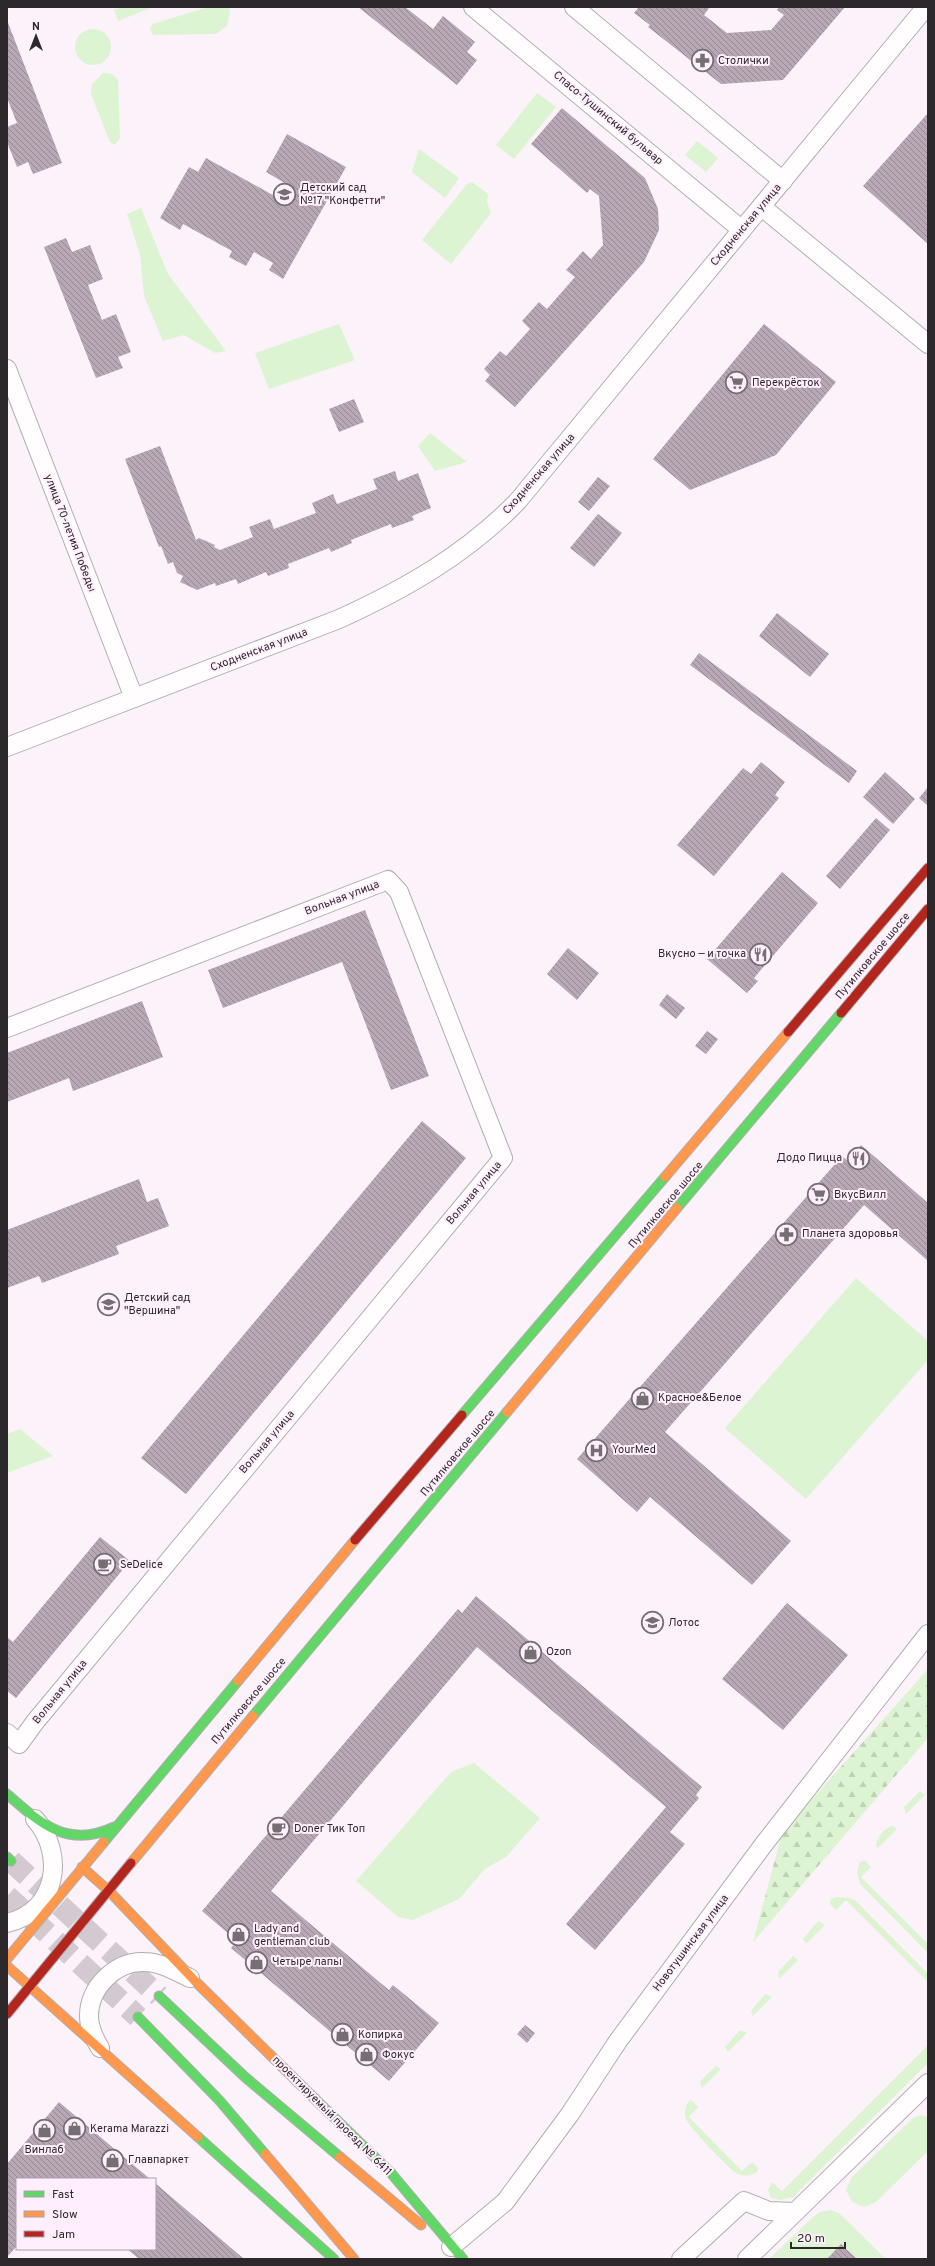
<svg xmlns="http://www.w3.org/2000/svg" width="935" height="2266" font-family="Overpass,sans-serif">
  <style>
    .green { fill: #ddf4d3 }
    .forest { fill: url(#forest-firs) }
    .building { fill: url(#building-back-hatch) }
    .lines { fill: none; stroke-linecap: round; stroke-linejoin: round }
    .secondary-tunnel { stroke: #d3cad1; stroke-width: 22; stroke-dasharray: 22 11; stroke-linecap: butt }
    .street-casing { stroke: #b4adb2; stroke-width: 20 }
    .fast-casing { stroke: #b4adb2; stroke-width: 11 }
    .slow-casing { stroke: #b4adb2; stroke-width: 11 }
    .jam-casing { stroke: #b4adb2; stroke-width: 11 }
    .street { stroke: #fffdfe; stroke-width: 18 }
    .fast { stroke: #63d668; stroke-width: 9 }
    .slow { stroke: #ff974d; stroke-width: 9 }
    .jam { stroke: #b3261e; stroke-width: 9 }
    .labels { text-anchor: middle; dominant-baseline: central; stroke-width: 4; stroke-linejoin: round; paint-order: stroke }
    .poi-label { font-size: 11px; fill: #2d282c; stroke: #ffeffc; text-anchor: start }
    .street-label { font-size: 11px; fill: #2d282c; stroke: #ffeffc }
  </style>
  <defs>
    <pattern id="forest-firs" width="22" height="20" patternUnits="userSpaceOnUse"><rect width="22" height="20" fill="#ddf4d3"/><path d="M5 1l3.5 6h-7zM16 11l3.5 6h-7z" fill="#bed1b5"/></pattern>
    <pattern id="building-back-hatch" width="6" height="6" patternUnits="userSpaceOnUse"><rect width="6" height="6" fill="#b8a8b6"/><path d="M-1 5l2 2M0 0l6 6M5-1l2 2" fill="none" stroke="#968994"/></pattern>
  </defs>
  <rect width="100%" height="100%" fill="#fcf2fa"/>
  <!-- green -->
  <g class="green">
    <path d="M122,7H153L118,21L114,10Z"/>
    <path d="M208,7H229L230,12L227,26L216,34L153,35L150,28L153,24Z"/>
    <circle cx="93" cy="47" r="18"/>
    <path d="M103,73L112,74L118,80L120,138L115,145L110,142L91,94L92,84Z"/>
    <path d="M537,93L556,107L514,159L496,145Z"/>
    <path d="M697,141L718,158L706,172L685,155Z"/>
    <path d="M419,149L459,178L445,198L412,172Z"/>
    <path d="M472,182L488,194L487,202L491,213L451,264L422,240L467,184Z"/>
    <path d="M141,208L168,274L226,351L215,353L184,335L163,341L144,296L140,254L127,214Z"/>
    <path d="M339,324L355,360L269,389L255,353Z"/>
    <path d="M430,433L467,462L435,471L418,446Z"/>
    <path d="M856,1278L928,1341V1360L806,1499L725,1428Z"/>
    <path d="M20,1429L53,1456L7,1473V1434Z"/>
    <path d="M474,1763L540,1818L506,1857L485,1869L459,1899L413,1920L398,1917L356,1881L451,1772Z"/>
    <path d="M920,1791L925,1795L906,1814L904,1807Z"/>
    <path d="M893,1826L897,1829L878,1848L876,1846C875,1839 886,1826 893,1826Z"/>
    <path d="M864,1860L871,1867L861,1877L928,1944V1953L860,1884L857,1872L860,1862Z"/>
    <path d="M837,1897L850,1898L856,1901L928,1974V1982L846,1900L836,1910L830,1904L831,1899Z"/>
    <path d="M818,1921L825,1925L806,1944L803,1939Z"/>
    <path d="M793,1956L798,1960L779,1979L778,1972Z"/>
    <path d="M765,1994L772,1997L753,2016L751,2011Z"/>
    <path d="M740,2030L747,2033L728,2052L725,2047Z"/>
    <path d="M928,2045V2063L793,2197L781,2200L771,2198L768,2190L772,2182L782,2191Z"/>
    <path d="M716,2066L721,2069L702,2088L700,2081Z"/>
    <path d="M691,2100L698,2107L689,2117L742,2171L752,2162L758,2168L757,2172C750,2176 743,2177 736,2173C729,2169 688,2126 686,2119C684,2113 685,2108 688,2102Z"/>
    <path d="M920,2115L928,2117V2151L876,2202L864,2207L852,2202L846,2190L852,2177L913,2118Z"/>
    <path d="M831,2210L840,2214L886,2259H769L813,2217L820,2212Z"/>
  </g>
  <!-- forest -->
  <path class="forest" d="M928,1669V1738L753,1942L782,1833Z"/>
  <!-- building -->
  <g class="building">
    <path d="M358,7H405L433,29L443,16L475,42L467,52L477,60L457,85Z"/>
    <path d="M639,7H707L709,8L704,15L727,33L771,30L784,15L777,10L779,7H845L783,80L721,84L648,27L650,25L634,13Z"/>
    <path d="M7,20L62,163L33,174L28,162L17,167L7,142V127L17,123L7,98Z"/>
    <path d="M562,108L645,178L658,209L659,230L644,262L515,407L485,381L490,375L484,369L500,351L506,356L530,329L522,321L539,302L547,309L575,277L566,270L583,251L591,259L603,245L599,196L590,189L587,193L531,144Z"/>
    <path d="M928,113V244L863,186Z"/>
    <path d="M287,134L346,167L283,279L269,270L273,263L254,252L246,266L229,257L232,251L183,224L180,230L160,218L189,167L198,172L206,158L280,199L288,185L266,172Z"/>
    <path d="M66,238L72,252L90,245L103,279L88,285L102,320L116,314L131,352L118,357L123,368L96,378L44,247Z"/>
    <path d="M764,324L836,382L776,455L690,490L653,459Z"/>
    <path d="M354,399L364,422L339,432L329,409Z"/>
    <path d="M160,446L196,540L199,538L215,545L214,547L220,550L253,537L249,527L270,519L274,529L316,513L312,503L333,494L337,504L377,489L373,479L395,471L398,481L418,473L431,508L412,516L414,520L392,528L391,524L351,540L352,543L331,552L329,548L288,564L289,568L268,576L266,572L238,584L236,579L216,586L215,583L197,590L180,582L183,576L177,573L173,562L168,564L161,546L159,547L125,459Z"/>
    <path d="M598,477L610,486L589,511L578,502Z"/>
    <path d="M598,514L622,533L594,567L570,548Z"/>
    <path d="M777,613L829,654L810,677L759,636Z"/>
    <path d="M699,653L857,771L849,783L690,665Z"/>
    <path d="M761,762L785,782L775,795L779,798L714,876L677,845L743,768L751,774Z"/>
    <path d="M885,772L915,799L893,824L863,797Z"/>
    <path d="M928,787V806L919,798Z"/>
    <path d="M876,818L890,830L840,889L826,876Z"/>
    <path d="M782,872L818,903L754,978L758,981L747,993L707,959Z"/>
    <path d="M365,910L429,1076L391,1090L342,962L223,1008L208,970Z"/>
    <path d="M568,948L599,973L577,1000L547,974Z"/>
    <path d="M667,994L685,1008L676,1019L659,1005Z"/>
    <path d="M142,1001L163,1057L73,1091L69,1078L7,1102V1053Z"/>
    <path d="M707,1031L718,1039L706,1054L695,1046Z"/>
    <path d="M422,1121L466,1158L186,1494L141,1458Z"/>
    <path d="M861,1145L928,1203V1261L864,1205L665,1432L791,1541L752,1585L650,1497L637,1512L577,1459L842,1156L848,1161Z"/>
    <path d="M139,1179L147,1202L158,1198L169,1226L116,1246L119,1254L42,1283L39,1276L7,1288V1230Z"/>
    <path d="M100,1537L130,1561L16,1698L7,1691V1637L13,1642Z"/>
    <path d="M476,1596L702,1787L696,1795L699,1798L670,1832L685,1844L595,1950L566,1924L666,1807L477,1647L271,1891L389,1990L393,1985L439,2023L389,2081L231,1948L237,1941L202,1911L458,1609L462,1613Z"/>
    <path d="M787,1603L848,1655L783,1730L722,1679Z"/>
    <path d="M525,2025L535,2033L527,2043L517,2034Z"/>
    <path d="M59,2102L150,2179H17V2246L7,2257V2164Z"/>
    <path d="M155,2183L244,2259H139L127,2249H155Z"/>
    <path d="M841,2244L857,2259H827Z"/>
  </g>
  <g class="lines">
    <!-- secondary-tunnel -->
    <g class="secondary-tunnel">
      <path d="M11,1861L159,1996"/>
      <path d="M7,1896L138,2017"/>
    </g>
    <defs>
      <g id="street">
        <path d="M473,7L742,230"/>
        <path d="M574,7L783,181"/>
        <path d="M762,207L928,344"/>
        <path d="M7,369L134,698"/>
        <path d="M7,747L339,619C405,589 465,555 517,502L926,7"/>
        <path d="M7,1028L388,880L399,892L503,1158L35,1722L19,1744L7,1733"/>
        <path d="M7,1923C57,1912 66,1854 35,1819"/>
        <path d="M100,2048C94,2038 89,2028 89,2016C89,1988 115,1961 144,1962C160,1962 175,1971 190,1978"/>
        <path d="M451,2247L505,2202L570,2114L618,2041L764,1844L928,1634"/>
        <path d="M681,2259L744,2201L769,2211L794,2212"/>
        <path d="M747,2259L928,2083"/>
      </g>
      <g id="fast">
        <path d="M677,1208L841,1013"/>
        <path d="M462,1415L665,1177"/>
        <path d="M253,1716L507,1412"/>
        <path d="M7,1794C41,1824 68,1849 114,1827"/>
        <path d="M104,1842L238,1681"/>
        <path d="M7,1857L11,1861"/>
        <path d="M159,1996L245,2077L340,2157"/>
        <path d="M138,2017L219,2100L265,2154"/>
        <path d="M315,2099L391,2173L463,2259"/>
        <path d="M198,2137L334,2259"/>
      </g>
      <g id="slow">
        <path d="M665,1177L788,1032"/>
        <path d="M507,1412L677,1208"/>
        <path d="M238,1681L355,1540"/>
        <path d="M131,1863L253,1716"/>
        <path d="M82,1867L109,1891L194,1980L315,2099"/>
        <path d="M7,1959L104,1842"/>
        <path d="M7,1966L198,2137"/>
        <path d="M265,2154L354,2259"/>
        <path d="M340,2157L421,2225"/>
      </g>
      <g id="jam">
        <path d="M841,1013L928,909"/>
        <path d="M788,1032L928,868"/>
        <path d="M355,1540L462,1415"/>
        <path d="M7,2014L131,1863"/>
      </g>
    </defs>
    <!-- street casing -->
    <use href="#street" class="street-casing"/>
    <!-- fast casing -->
    <use href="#fast" class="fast-casing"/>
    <!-- slow casing -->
    <use href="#slow" class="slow-casing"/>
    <!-- jam casing -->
    <use href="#jam" class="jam-casing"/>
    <!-- street -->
    <use href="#street" class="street"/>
    <!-- fast -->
    <use href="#fast" class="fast"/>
    <!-- slow -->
    <use href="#slow" class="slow"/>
    <!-- jam -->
    <use href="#jam" class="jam"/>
  </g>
  <!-- icons -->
  <defs>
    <symbol id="pharmacy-ring" viewBox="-11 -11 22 22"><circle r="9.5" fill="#ffeffc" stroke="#756f74" stroke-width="1.5"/><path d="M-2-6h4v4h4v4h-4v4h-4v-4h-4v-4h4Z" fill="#756f74"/></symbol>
    <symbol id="school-ring" viewBox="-11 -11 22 22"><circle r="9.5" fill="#ffeffc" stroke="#756f74" stroke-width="1.5"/><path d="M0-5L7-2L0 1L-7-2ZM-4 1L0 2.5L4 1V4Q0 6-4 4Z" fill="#756f74"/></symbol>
    <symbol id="supermarket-ring" viewBox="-11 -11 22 22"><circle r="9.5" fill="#ffeffc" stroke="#756f74" stroke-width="1.5"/><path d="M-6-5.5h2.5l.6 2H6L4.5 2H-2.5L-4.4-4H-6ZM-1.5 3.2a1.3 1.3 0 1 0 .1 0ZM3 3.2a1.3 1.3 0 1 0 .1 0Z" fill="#756f74"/></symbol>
    <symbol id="restaurant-ring" viewBox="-11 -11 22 22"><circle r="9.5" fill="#ffeffc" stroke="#756f74" stroke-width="1.5"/><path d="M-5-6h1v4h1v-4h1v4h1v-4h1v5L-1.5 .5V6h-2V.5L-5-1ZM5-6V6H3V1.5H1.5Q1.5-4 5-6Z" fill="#756f74"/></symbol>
    <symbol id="shop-ring" viewBox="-11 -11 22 22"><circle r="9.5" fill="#ffeffc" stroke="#756f74" stroke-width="1.5"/><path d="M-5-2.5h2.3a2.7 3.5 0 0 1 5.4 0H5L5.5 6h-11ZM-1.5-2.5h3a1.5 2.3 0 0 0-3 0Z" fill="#756f74"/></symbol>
    <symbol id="hospital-ring" viewBox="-11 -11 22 22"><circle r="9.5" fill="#ffeffc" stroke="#756f74" stroke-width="1.5"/><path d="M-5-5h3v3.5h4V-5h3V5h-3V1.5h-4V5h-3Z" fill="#756f74"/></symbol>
    <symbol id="cafe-ring" viewBox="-11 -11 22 22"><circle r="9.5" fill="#ffeffc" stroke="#756f74" stroke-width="1.5"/><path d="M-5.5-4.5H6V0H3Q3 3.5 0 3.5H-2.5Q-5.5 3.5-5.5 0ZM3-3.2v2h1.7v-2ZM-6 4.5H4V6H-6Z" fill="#756f74"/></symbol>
  </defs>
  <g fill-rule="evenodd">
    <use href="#pharmacy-ring" x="690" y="48" width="25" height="25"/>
    <use href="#school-ring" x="272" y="182" width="25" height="25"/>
    <use href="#supermarket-ring" x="724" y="370" width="25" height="25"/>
    <use href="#restaurant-ring" x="748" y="942" width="25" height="25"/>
    <use href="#restaurant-ring" x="846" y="1146" width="25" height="25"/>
    <use href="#supermarket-ring" x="806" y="1182" width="25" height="25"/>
    <use href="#pharmacy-ring" x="774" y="1222" width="25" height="25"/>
    <use href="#school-ring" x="96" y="1292" width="25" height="25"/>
    <use href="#shop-ring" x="630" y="1386" width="25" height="25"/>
    <use href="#hospital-ring" x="584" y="1438" width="25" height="25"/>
    <use href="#cafe-ring" x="92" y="1552" width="25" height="25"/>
    <use href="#school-ring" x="640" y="1610" width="25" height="25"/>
    <use href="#shop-ring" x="518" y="1640" width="25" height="25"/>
    <use href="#cafe-ring" x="266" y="1816" width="25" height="25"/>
    <use href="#shop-ring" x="226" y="1922" width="25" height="25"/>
    <use href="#shop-ring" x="244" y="1950" width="25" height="25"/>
    <use href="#shop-ring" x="330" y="2022" width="25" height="25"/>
    <use href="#shop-ring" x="354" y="2042" width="25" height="25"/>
    <use href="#shop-ring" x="62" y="2116" width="25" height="25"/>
    <use href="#shop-ring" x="32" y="2118" width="25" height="25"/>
    <use href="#shop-ring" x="100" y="2148" width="25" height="25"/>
  </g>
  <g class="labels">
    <!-- poi labels -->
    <g class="poi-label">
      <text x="718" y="61">Столички</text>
      <text x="300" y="188">Детский сад<tspan x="300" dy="13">№17 "Конфетти"</tspan></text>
      <text x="752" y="383">Перекрёсток</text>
      <text x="746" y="954" text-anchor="end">Вкусно — и точка</text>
      <text x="842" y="1158" text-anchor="end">Додо Пицца</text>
      <text x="834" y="1195">ВкусВилл</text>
      <text x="802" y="1234">Планета здоровья</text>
      <text x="124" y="1298">Детский сад<tspan x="124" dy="13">"Вершина"</tspan></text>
      <text x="658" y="1398">Красное&amp;Белое</text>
      <text x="612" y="1450">YourMed</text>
      <text x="120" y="1565">SeDelice</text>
      <text x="668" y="1623">Лотос</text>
      <text x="546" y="1652">Ozon</text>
      <text x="294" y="1829">Doner Тик Топ</text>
      <text x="254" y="1929">Lady and<tspan x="254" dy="13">gentleman club</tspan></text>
      <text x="272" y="1962">Четыре лапы</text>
      <text x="358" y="2035">Копирка</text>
      <text x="382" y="2055">Фокус</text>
      <text x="90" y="2129">Kerama Marazzi</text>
      <text x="44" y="2150" text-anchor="middle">Винлаб</text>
      <text x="128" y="2160">Главпаркет</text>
    </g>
    <!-- street labels -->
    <g class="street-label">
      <text transform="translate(608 118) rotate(40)">Спасо-Тушинский бульвар</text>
      <text transform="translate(746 225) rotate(-50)">Сходненская улица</text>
      <text transform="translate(539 474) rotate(-49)">Сходненская улица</text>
      <text transform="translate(70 533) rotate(69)">улица 70-летия Победы</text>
      <text transform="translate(259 650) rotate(-21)">Сходненская улица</text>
      <text transform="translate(342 898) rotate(-21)">Вольная улица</text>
      <text transform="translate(873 956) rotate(-50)">Путилковское шоссе</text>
      <text transform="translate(474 1193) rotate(-50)">Вольная улица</text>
      <text transform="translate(666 1205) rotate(-50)">Путилковское шоссе</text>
      <text transform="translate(267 1442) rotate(-50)">Вольная улица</text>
      <text transform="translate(458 1453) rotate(-50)">Путилковское шоссе</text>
      <text transform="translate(60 1692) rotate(-51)">Вольная улица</text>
      <text transform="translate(249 1701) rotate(-50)">Путилковское шоссе</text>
      <text transform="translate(691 1943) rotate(-53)">Новотушинская улица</text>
      <text transform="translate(332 2116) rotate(45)">проектируемый проезд № 6411</text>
    </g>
  </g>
  <!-- border -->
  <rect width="935" height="2266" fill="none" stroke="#2d282c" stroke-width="16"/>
  <!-- legend -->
  <rect x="16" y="2178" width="140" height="72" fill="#ffeffc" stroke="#ab9fa9"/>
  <rect x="24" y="2191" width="20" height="6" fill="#63d668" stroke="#ab9fa9"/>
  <text x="52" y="2198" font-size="12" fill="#2d282c">Fast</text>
  <rect x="24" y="2211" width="20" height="6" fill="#ff974d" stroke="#ab9fa9"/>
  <text x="52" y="2218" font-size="12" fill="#2d282c">Slow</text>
  <rect x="24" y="2231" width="20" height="6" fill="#b3261e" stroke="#ab9fa9"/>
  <text x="52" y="2238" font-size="12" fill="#2d282c">Jam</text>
  <!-- north arrow -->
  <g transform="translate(36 36)" stroke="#ffeffc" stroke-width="3" paint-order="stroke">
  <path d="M0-3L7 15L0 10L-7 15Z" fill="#2d282c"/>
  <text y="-6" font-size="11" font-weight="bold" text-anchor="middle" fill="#2d282c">N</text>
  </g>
  <!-- scale -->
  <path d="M791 2242v6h54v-6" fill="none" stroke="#2d282c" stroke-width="2"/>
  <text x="797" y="2242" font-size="12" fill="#2d282c" stroke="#ffeffc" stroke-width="3" paint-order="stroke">20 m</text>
</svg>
